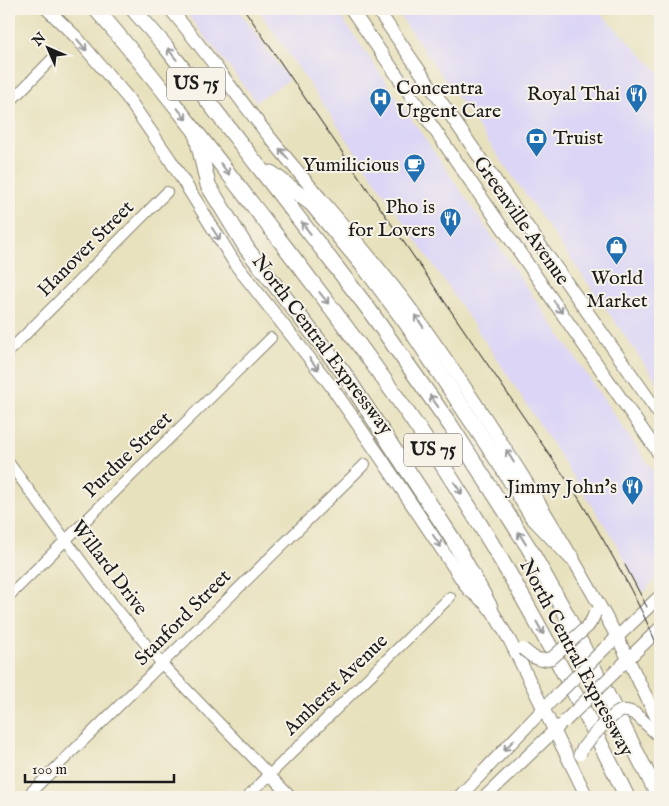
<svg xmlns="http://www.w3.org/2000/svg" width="669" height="806" font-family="'IM FELL English',serif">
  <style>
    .built { fill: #dcd5f6 }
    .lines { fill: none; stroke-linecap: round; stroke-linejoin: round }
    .minor-casing { stroke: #827e6c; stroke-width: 12 }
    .major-casing { stroke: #827e6c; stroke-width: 14 }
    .highway-casing { stroke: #827e6c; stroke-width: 17 }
    .minor { stroke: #fff; stroke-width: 10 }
    .major { stroke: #fff; stroke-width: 12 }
    .highway { stroke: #fff; stroke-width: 15 }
    .tram { stroke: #1c1c1c; stroke-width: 1 }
    .major-bridge-casing { stroke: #827e6c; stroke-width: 14; stroke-linecap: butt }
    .major-bridge { stroke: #fff; stroke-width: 12 }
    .oneway { stroke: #999 }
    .labels { text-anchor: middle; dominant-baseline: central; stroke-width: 4; stroke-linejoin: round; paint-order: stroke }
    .shield { fill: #f7f3e8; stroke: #5e5c59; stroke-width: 1 }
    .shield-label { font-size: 19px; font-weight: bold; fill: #1c1c1c }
    .poi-label { font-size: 20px; fill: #1c1c1c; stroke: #f7f3e8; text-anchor: end }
    .street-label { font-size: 20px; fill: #1c1c1c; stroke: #f7f3e8 }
  </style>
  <rect width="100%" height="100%" fill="#f7f3e8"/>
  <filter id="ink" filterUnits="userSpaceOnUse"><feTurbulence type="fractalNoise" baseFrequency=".02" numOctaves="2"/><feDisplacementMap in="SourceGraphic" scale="10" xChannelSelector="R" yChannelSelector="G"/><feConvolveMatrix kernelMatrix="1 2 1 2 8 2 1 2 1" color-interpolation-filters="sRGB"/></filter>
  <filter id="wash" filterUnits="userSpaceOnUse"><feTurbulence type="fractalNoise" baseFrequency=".0096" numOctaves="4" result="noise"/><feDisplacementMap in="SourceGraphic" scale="20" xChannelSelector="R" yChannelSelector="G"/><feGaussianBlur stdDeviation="1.12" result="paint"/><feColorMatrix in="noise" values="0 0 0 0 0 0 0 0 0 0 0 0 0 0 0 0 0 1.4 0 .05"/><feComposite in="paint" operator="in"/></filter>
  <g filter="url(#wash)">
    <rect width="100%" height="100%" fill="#e8e1bd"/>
    <!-- built -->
    <g class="built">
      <path d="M183,9H238L289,80L256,101Z"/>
      <path d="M258,9H336L660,481V574L643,593L613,538L491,350Z"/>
      <path d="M395,9H596L660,73V386Z"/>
    </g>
  </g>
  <g filter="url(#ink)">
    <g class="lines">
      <defs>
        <g id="minor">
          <path d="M9,103L55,56"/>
          <path d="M9,351L167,192"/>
          <path d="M9,463L113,604L162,664L291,797"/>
          <path d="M9,596L271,338"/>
          <path d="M26,797L365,464"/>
          <path d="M247,797L450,597"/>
        </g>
        <g id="major">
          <path d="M47,9L76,37L127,97L169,158L236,265L329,383L381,458L468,589L490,607L510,641L587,797"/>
          <path d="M170,9C206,51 237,97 272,140C319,199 371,254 416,316C488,417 556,526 616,635C631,664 645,695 660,725"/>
          <path d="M351,9L660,455"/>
          <path d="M377,9L545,252L660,415"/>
          <path d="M611,643L660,596"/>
          <path d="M622,665L660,628"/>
          <path d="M637,715L660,737"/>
          <path d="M459,797L555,697"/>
          <path d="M485,797L559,726"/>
        </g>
        <g id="highway">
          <path d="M96,9C157,80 214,155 272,230C339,317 406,405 464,499C525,595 577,695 627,797"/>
          <path d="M133,9L166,47L367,307L451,426L529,548L565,612L659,797"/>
          <path d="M197,137L208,185L247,249L343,372L452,538L490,607"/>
          <path d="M271,173L312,204L366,269L407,324L504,470L532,516L572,558"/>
        </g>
      </defs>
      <!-- minor casing -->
      <use href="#minor" class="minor-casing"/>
      <!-- major casing -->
      <use href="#major" class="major-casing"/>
      <!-- highway casing -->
      <use href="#highway" class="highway-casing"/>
      <!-- minor -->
      <use href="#minor" class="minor"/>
      <!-- major -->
      <use href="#major" class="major"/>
      <!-- highway -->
      <use href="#highway" class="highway"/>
      <!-- tram -->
      <g class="tram">
        <path d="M244,9L575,492C606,544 637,596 660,652"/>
        <path d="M625,565L647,607"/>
      </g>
      <defs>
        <g id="major-bridge">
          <path d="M523,649L533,657L541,660L552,658L588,626L592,620L595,613"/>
          <path d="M555,697L607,646"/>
          <path d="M565,721L617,670"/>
          <path d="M580,754C582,746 613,713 621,711C627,710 632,712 637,715"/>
        </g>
      </defs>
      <!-- major-bridge casing -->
      <use href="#major-bridge" class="major-bridge-casing"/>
      <!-- major-bridge -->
      <use href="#major-bridge" class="major-bridge"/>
    </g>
    <!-- one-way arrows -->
    <defs><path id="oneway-shaft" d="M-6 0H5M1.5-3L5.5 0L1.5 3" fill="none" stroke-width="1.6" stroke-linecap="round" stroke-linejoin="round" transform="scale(1.25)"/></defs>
    <g class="oneway">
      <use href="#oneway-shaft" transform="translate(82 45) rotate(50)"/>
      <use href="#oneway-shaft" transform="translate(172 54) rotate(-128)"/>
      <use href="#oneway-shaft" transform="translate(182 114) rotate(52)"/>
      <use href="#oneway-shaft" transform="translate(284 154) rotate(-130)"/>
      <use href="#oneway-shaft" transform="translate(225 169) rotate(52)"/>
      <use href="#oneway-shaft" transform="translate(306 228) rotate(-128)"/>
      <use href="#oneway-shaft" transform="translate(216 234) rotate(57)"/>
      <use href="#oneway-shaft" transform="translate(324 298) rotate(52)"/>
      <use href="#oneway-shaft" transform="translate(558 307) rotate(55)"/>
      <use href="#oneway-shaft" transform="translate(419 321) rotate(-125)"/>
      <use href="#oneway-shaft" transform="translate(314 364) rotate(52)"/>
      <use href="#oneway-shaft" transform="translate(434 401) rotate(-125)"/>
      <use href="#oneway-shaft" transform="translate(510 456) rotate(-121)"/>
      <use href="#oneway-shaft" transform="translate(458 488) rotate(57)"/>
      <use href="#oneway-shaft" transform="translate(522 538) rotate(-122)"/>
      <use href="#oneway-shaft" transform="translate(437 541) rotate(56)"/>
      <use href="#oneway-shaft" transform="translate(540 628) rotate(61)"/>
      <use href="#oneway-shaft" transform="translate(509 745) rotate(134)"/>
    </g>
  </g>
  <!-- icons -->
  <defs>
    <symbol id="restaurant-pin" viewBox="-11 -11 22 30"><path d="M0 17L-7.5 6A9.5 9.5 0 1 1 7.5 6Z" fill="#1f6fb2" stroke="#f7f3e8"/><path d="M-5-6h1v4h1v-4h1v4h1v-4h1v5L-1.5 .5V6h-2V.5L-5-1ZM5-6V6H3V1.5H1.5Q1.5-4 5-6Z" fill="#fff"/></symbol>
    <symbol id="hospital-pin" viewBox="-11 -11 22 30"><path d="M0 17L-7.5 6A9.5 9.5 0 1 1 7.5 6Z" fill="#1f6fb2" stroke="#f7f3e8"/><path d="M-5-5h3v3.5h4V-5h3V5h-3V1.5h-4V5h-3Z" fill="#fff"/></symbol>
    <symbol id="bank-pin" viewBox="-11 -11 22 30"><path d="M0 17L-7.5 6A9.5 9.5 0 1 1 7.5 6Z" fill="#1f6fb2" stroke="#f7f3e8"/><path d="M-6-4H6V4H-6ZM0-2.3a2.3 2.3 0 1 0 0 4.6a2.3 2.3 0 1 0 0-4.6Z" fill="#fff"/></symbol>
    <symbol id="cafe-pin" viewBox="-11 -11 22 30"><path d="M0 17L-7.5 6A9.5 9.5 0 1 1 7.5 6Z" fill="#1f6fb2" stroke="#f7f3e8"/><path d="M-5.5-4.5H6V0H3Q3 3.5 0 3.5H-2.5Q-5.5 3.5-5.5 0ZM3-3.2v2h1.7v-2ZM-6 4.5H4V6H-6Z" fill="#fff"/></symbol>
    <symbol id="shop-pin" viewBox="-11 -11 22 30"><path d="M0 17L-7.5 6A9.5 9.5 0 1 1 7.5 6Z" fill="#1f6fb2" stroke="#f7f3e8"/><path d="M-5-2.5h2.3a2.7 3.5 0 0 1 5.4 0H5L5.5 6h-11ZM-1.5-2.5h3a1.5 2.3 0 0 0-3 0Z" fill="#fff"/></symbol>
  </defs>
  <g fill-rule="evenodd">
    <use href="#restaurant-pin" x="624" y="82" width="25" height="34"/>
    <use href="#hospital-pin" x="368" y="86" width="25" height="34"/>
    <use href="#bank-pin" x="524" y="126" width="25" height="34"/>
    <use href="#cafe-pin" x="402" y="152" width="25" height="34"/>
    <use href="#restaurant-pin" x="438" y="206" width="25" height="34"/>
    <use href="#shop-pin" x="604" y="234" width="25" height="34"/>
    <use href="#restaurant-pin" x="620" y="474" width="25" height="34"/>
  </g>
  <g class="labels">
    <!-- shield labels -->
    <g class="shield">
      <rect x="167" y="67.5" width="58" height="33" rx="4"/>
      <rect x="404" y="433.5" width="58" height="33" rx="4"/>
    </g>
    <g class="shield-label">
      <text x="196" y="84">US 75</text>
      <text x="433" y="450">US 75</text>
    </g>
    <!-- poi labels -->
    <g class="poi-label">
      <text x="396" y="88" text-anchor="start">Concentra<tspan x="396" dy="23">Urgent Care</tspan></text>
      <text x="620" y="94">Royal Thai</text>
      <text x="553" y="138" text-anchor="start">Truist</text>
      <text x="399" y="165">Yumilicious</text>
      <text x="435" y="207">Pho is<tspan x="435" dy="23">for Lovers</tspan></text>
      <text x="617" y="278" text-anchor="middle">World<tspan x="617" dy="23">Market</tspan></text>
      <text x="617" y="487">Jimmy John's</text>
    </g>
    <!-- street labels -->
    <g class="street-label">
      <text transform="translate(521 221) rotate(55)">Greenville Avenue</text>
      <text transform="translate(86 249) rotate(-45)">Hanover Street</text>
      <text transform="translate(322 345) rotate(53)">North Central Expressway</text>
      <text transform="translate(128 455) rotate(-44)">Purdue Street</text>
      <text transform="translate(109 568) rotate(53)">Willard Drive</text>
      <text transform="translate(183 618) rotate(-45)">Stanford Street</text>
      <text transform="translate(576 658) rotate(62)">North Central Expressway</text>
      <text transform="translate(336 685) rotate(-44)">Amherst Avenue</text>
    </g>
  </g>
  <!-- margin -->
  <rect width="669" height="806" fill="none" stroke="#f7f3e8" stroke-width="30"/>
  <!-- north arrow -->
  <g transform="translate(48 48) rotate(315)" stroke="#f7f3e8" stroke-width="4" paint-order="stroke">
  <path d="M0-4L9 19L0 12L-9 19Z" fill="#1c1c1c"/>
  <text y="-8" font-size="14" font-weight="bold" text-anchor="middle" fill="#1c1c1c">N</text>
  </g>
  <!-- scale -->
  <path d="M25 774v8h149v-8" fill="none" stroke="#1c1c1c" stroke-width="2.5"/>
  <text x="32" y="774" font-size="15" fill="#1c1c1c" stroke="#f7f3e8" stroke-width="4" paint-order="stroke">100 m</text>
</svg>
